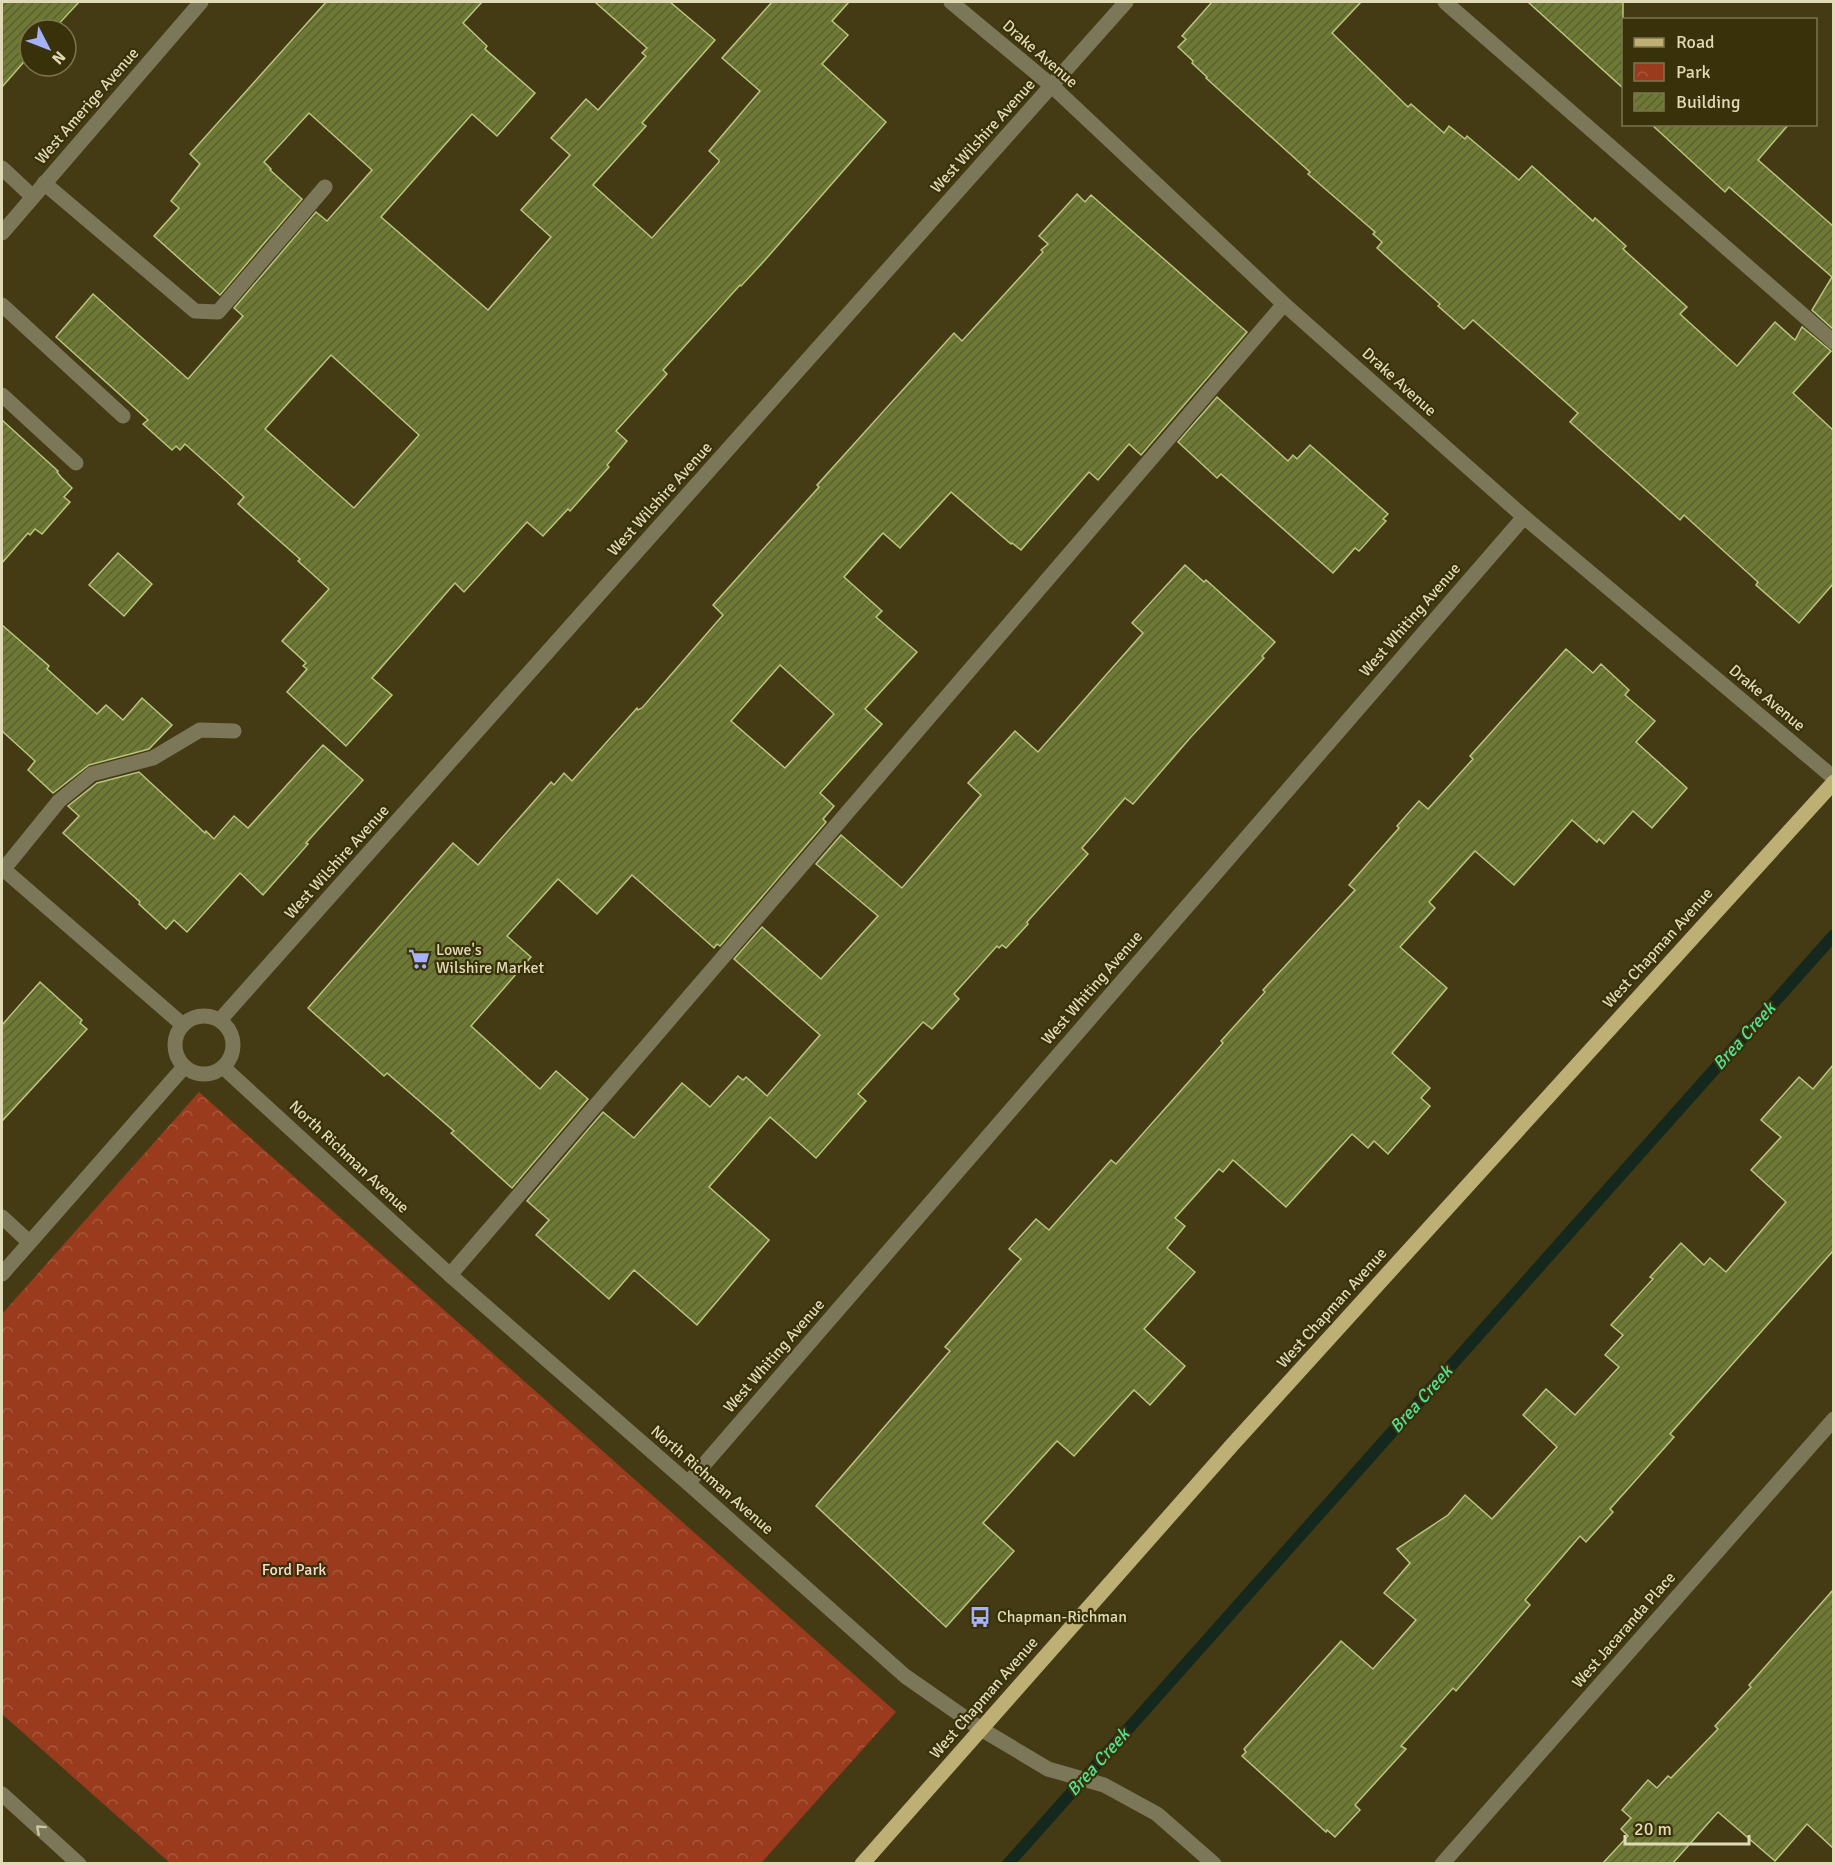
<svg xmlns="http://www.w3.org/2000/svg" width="1835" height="1865" font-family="Signika,sans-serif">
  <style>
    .park { fill: url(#park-crowns) }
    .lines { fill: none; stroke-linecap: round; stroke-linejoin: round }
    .stream { stroke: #15281d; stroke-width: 12 }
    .building { fill: url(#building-hatch); stroke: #b9c57f; stroke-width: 1.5; fill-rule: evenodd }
    .minor { stroke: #7d775a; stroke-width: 15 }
    .major { stroke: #beb075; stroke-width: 15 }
    .oneway { stroke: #cdc6a4 }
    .labels { text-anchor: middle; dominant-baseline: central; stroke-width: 4.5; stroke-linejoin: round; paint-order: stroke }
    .street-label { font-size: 16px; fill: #e1dab7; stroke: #393109 }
    .poi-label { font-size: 16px; fill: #e1dab7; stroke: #393109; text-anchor: start }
    .park-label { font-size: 16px; fill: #fcdad0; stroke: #393109 }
    .water-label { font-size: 18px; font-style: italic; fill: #54df97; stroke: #393109 }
  </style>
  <defs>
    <pattern id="park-crowns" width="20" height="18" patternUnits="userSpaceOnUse" patternTransform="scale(1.5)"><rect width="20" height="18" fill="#9b3b1e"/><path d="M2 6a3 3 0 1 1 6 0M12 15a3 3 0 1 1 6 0" fill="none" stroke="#a9573c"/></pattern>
    <pattern id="building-hatch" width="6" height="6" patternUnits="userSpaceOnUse" patternTransform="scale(1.5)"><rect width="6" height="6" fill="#6e7934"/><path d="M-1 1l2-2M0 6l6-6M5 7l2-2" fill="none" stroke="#5b6035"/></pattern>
  </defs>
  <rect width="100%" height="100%" fill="#443b15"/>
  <!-- park -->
  <path class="park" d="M199,1092L896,1712L761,1863H170L2,1714V1314Z"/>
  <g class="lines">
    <!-- stream -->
    <path class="stream" d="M1008,1864L1834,935"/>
  </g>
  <!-- building -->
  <g class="building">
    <path d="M2,2H79L53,30H30V55L2,87Z"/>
    <path d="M326,2H482L463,23L487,46L485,49L535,93L497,136L472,114L381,217L488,310L551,237L521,210L570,155L551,138L586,99L598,110L646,56L642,53L647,48L595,2H670L715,40L642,123L646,126L593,185L652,238L719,162V160L709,151L760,91L722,58L772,2H849L832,21L848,35L822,64L886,122L765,260L741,286L740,285L663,370L667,374L616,431L627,441L607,465L609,467L570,511L568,509L543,536L527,522L464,592L455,583L372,678L392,695L346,746L287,692L307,669L303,666L306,663L282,641L329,589L298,561L300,559L238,504L244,497L185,444L180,450L176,446L172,450L143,424L148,420L56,337L93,294L188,379L243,316L234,308L316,212L327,221L372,170L309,113L264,162L271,169L270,170L302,199L220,295L154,236L179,208L171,201L200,164L190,154ZM331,355L419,435L354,508L265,429Z"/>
    <path d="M1212,2H1361L1332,33L1408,107L1411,104L1444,133L1449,126L1465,139L1467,136L1519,180L1532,166L1593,221L1595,218L1626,246L1623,249L1687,307L1680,314L1737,366L1775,322L1795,340L1802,327L1831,351L1793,393L1833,430V584L1799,623L1756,585L1758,582L1684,515L1680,520L1570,422L1578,413L1492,337L1473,320L1464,329L1438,306L1440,304L1377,248L1382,242L1373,234L1375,232L1308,174L1310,172L1206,78L1207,77L1192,63L1193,61L1178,47L1186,39L1182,36Z"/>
    <path d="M1528,2H1623V88Z"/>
    <path d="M1651,124H1789L1758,160L1833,226V329L1812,310L1832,277L1729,187L1725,192Z"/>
    <path d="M1077,194L1085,202L1091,195L1247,332L1141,455L1129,444L1098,480L1089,472L1021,550L1012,543L1011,544L951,492L900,548L883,533L844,577L882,611L876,617L917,652L865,709L882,724L820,793L834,806L823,819L826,822L720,946L717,944L714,948L632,875L597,914L558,879L507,936L531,957L471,1026L540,1089L556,1071L588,1099L512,1188L451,1133L454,1131L387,1073L384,1076L308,1008L453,843L478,865L551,782L554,785L564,773L572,781L637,708L638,710L642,708L723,615L713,605L819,487L817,485L954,333L962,341L1043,252L1041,250L1048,244L1039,236ZM780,665L834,714L785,768L731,721Z"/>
    <path d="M1217,397L1288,461L1293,455L1297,459L1310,445L1388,514L1383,519L1386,521L1359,551L1355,548L1333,573L1221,474L1217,478L1178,442Z"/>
    <path d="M2,420L58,471L57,472L61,477L72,488L64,497L70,502L42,534L35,529L30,535L28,533L2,563Z"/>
    <path d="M118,553L152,584L124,616L89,585Z"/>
    <path d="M1185,565L1204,582L1206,580L1275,642L1262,656L1264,658L1190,738L1133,804L1125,798L1082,848L1088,854L1027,922L1028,924L1006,948L1002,945L999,948L997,946L954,994L959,999L932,1029L923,1022L858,1094L866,1101L816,1158L770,1117L709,1187L769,1240L697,1325L634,1270L609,1299L536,1235L549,1220L527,1201L603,1112L634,1138L682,1083L710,1107L738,1076L743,1080L746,1077L767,1096L820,1035L734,959L762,927L821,979L878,916L816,864L841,835L902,888L981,795L968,783L1015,731L1038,752L1143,633L1132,623Z"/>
    <path d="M2,625L49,666L47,669L97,714L106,705L123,720L142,698L172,725L149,749L89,765L53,793L28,770L35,761L2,731Z"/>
    <path d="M1566,649L1593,673L1601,664L1629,690L1625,695L1655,721L1636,742L1687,788L1652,828L1633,811L1604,844L1599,839L1597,842L1572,820L1514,885L1475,851L1429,902L1435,908L1400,947L1447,988L1392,1053L1430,1088L1421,1098L1430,1106L1388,1154L1374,1141L1368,1148L1352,1134L1286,1207L1233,1160L1223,1172L1219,1169L1175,1218L1185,1226L1167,1248L1195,1272L1144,1329L1185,1366L1150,1405L1134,1390L1074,1456L1057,1441L983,1523L1014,1551L946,1627L816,1506L950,1351L945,1347L1021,1259L1009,1249L1036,1219L1049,1230L1111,1160L1116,1164L1223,1043L1221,1041L1265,992L1263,990L1355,890L1349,885L1399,828L1397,826L1419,801L1428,809L1473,759L1470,756Z"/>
    <path d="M323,745L363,780L306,843L308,844L263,895L240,873L187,932L174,920L166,929L139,904L140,902L63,833L79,816L68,806L97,783L139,772L205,833L206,831L214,839L234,816L248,828Z"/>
    <path d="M40,982L82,1020L80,1023L87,1029L2,1121V1025Z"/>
    <path d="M1833,1065V1251L1670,1434L1674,1437L1610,1509L1613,1512L1586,1542L1580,1536L1525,1600L1530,1605L1456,1691L1453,1688L1401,1746L1406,1749L1355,1805L1360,1810L1335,1837L1327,1830L1326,1832L1242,1756L1246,1752L1244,1749L1341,1641L1373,1669L1416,1620L1384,1593L1410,1563L1397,1549L1448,1515L1465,1495L1492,1519L1557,1447L1523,1415L1546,1389L1575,1415L1619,1367L1605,1355L1623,1335L1611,1325L1653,1279L1650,1277L1681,1243L1704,1265L1710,1258L1726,1272L1786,1202L1751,1170L1781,1137L1761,1120L1799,1077L1813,1089Z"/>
    <path d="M1833,1590V1848L1807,1824L1775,1861L1718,1812L1673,1863H1603L1628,1836L1621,1829L1631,1818L1622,1810L1648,1780L1657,1788L1668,1776L1671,1778L1718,1729L1715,1726L1751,1687L1749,1685Z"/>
  </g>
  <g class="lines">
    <!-- minor -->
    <g class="minor">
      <path d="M951,2L1052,86L1284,304L1524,517L1834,778"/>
      <path d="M1445,2L1834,342"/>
      <path d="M2,168L33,197"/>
      <path d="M44,183L195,311L218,312L325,187"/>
      <path d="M2,233L201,2"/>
      <path d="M2,305L123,416"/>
      <path d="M2,395L76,463"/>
      <path d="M2,868L183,1025"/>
      <path d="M3,870L59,801L92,774L153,758L200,730L234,731"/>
      <circle cx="204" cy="1045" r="29"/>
      <path d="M220,1020L1126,2"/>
      <path d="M223,1067L450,1275L688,1483L905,1676L981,1729L1048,1769L1104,1785L1157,1814L1214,1864"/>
      <path d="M2,1217L29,1242"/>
      <path d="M2,1274L184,1067"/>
      <path d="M450,1275L1284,304"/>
      <path d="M688,1483L1524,517"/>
      <path d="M2,1794L79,1864"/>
      <path d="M1442,1864L1834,1419"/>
    </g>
    <!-- major -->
    <path class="major" d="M862,1864L1233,1444L1834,782"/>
  </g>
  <!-- one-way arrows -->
  <defs><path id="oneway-chevron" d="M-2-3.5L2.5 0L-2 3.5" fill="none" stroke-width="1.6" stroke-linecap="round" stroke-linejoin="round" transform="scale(1.5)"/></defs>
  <use class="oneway" href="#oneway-chevron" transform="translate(40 1829) rotate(-138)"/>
  <!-- icons -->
  <defs>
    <symbol id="supermarket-bare" viewBox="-9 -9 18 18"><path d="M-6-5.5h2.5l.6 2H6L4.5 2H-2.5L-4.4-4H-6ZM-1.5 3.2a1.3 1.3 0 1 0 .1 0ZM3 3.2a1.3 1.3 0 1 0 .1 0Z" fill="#a6b1fc" stroke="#393109" stroke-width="2.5" paint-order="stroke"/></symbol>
    <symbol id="bus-bare" viewBox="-9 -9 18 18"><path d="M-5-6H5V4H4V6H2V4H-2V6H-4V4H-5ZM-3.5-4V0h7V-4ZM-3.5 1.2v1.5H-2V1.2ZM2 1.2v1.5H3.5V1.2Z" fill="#a6b1fc" stroke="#393109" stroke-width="2.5" paint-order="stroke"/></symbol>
  </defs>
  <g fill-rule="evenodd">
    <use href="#supermarket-bare" x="404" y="944" width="30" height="30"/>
    <use href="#bus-bare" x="965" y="1602" width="30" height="30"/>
  </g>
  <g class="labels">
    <!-- street labels -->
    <g class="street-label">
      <text transform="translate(1040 54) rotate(41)">Drake Avenue</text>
      <text transform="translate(87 106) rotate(-49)">West Amerige Avenue</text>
      <text transform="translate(983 136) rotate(-48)">West Wilshire Avenue</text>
      <text transform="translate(1399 382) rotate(42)">Drake Avenue</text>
      <text transform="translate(660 499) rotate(-48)">West Wilshire Avenue</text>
      <text transform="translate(1410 620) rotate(-49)">West Whiting Avenue</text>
      <text transform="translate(1767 698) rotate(40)">Drake Avenue</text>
      <text transform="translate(337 862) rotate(-48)">West Wilshire Avenue</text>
      <text transform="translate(1658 948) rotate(-48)">West Chapman Avenue</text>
      <text transform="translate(1092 988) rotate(-49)">West Whiting Avenue</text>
      <text transform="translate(349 1157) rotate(43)">North Richman Avenue</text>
      <text transform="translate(1332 1308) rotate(-48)">West Chapman Avenue</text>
      <text transform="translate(774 1356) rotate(-49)">West Whiting Avenue</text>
      <text transform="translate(712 1480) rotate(41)">North Richman Avenue</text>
      <text transform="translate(1624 1630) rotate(-49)">West Jacaranda Place</text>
      <text transform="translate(984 1698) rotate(-49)">West Chapman Avenue</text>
    </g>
    <!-- poi labels -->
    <g class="poi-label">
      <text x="436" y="950">Lowe's<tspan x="436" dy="18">Wilshire Market</tspan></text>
      <text x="997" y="1617">Chapman-Richman</text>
    </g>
    <!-- park labels -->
    <g class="park-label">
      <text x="294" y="1570">Ford Park</text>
    </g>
    <!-- water labels -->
    <g class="water-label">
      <text transform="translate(1744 1036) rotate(-48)">Brea Creek</text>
      <text transform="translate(1421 1399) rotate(-48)">Brea Creek</text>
      <text transform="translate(1098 1762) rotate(-48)">Brea Creek</text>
    </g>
  </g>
  <!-- border -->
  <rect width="1835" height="1865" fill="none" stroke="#e1dab7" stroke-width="6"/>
  <!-- legend -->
  <rect x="1622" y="18" width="195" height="108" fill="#393109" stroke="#7c754f" stroke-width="1.5"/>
  <rect x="1634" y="38" width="30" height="9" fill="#beb075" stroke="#7c754f" stroke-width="1.5"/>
  <text x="1676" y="48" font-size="18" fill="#e1dab7">Road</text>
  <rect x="1634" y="63" width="30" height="18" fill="url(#park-crowns)" stroke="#7c754f" stroke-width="1.5"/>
  <text x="1676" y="78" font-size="18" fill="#e1dab7">Park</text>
  <rect x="1634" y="93" width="30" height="18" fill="url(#building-hatch)" stroke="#7c754f" stroke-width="1.5"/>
  <text x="1676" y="108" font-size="18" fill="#e1dab7">Building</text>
  <!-- north arrow -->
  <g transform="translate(48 48) rotate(132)"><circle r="28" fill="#393109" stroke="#7c754f" stroke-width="1.5"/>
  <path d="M0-4.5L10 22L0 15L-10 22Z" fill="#a6b1fc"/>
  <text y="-9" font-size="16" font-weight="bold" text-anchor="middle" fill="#e1dab7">N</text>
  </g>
  <!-- scale -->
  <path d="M1625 1835v9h124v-9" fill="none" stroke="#e1dab7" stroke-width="3"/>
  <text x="1634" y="1835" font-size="18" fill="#e1dab7" stroke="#393109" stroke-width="4.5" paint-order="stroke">20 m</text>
</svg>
